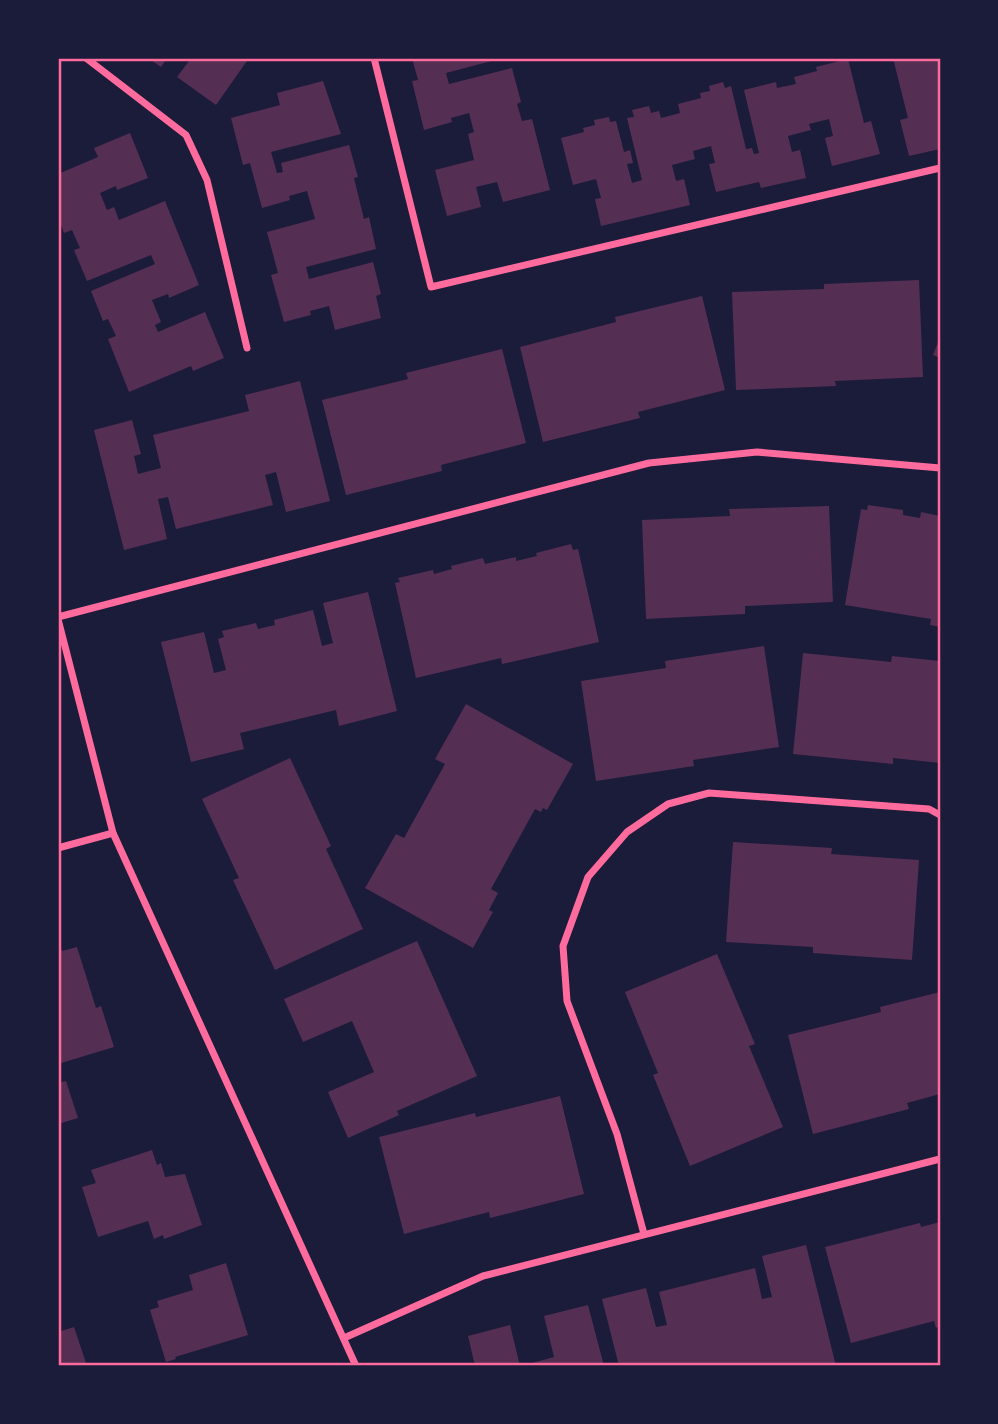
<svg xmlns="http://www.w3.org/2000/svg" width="998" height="1424" font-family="'Nunito Sans',sans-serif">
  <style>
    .building { fill: #542f53 }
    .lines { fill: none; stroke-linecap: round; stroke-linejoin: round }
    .minor { stroke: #ff6b9d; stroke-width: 7 }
    .neatline { fill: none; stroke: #ff6b9d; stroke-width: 2.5 }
  </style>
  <rect width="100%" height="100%" fill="#1b1b3a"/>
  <!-- building -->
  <g class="building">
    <path d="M148,58H167L161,67Z"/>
    <path d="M184,58H249L216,105L177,77L189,61Z"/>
    <path d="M412,58H503L446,73L449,84L512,68L521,102L517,104L522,121L532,119L550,190L503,202L497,182L476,187L481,207L447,216L435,170L474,160L468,134L474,132L469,113L451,118L452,122L424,130L412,81L418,80Z"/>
    <path d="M893,58H940V100L938,101L940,113V149L909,156L900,120L908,118Z"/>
    <path d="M848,59L864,123L871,121L880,154L832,166L825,138L833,136L829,119L809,124L811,130L788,136L792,152L800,150L806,178L761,188L759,182L716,192L709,164L715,163L711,146L693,151L695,159L672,165L676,181L684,179L690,205L601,226L595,199L601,198L596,179L573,185L561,138L584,132L583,128L595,125L594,120L609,117L610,122L616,121L624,152L630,150L633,163L627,164L632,183L642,180L627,118L634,117L632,110L649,106L651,113L659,111L661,118L680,113L678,104L701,98L700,93L710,91L709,86L723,82L725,88L731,86L746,149L752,148L754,154L759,153L744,90L776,82L777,88L796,84L794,77L817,71L816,67Z"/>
    <path d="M323,81L341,134L271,152L277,173L283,172L281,163L349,145L358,177L354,178L364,219L369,217L376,249L306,267L309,279L373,262L381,294L376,296L381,318L335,330L329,306L310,311L311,315L284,322L271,275L278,273L267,232L315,219L307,191L289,196L290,200L262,208L250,163L243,165L231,118L280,105L277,93Z"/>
    <path d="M130,133L148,178L117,190L116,186L100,193L107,210L114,207L119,220L165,201L199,285L169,298L168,294L152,300L161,322L155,325L158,332L205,312L224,358L193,371L191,366L129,392L108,339L116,336L108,319L103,321L91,291L155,264L151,255L87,281L74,250L80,248L72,230L64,233L58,217V174L98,157L94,148Z"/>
    <path d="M919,280L923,377L835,381L836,386L736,390L732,292L824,289V284Z"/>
    <path d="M702,296L725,390L638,412L640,418L543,442L520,347L616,322L615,317Z"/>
    <path d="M940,337V358L933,355Z"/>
    <path d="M502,349L526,443L441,465L442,471L346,495L322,400L408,379L406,373Z"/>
    <path d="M300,381L330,501L286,512L276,472L265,475L273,505L176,529L168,497L158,499L167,539L124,550L94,430L132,420L141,454L134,456L138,474L161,468L153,435L249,411L245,395Z"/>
    <path d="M868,505L903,510V515L920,518L921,512L940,516V627L930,625L931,619L845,605L861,509L867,510Z"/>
    <path d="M829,506L833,602L745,606V614L646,619L642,520L730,516L729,509Z"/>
    <path d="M571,544L573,550L578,549L599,642L502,664L501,658L416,678L395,583L400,582L398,578L433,570L434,574L452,569L451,566L483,558L485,564L516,557V561L537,556L536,553Z"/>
    <path d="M368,592L397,711L339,726L336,710L240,733L244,749L191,762L161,642L204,632L214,673L226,670L218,639L224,637L222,631L256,623L258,629L275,625L274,620L313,610L322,646L333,643L323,603Z"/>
    <path d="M764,646L779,747L693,760L694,766L596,781L581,681L666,668L665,661Z"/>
    <path d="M803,653L891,662L892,656L940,661V763L893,758V764L793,754Z"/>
    <path d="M466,704L573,764L547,810L543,808L541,812L535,809L491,889L498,893L489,910L493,912L473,948L365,888L396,834L404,838L445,764L435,759Z"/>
    <path d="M290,758L331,846L326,849L363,929L275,970L233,880L239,878L202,799Z"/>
    <path d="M733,842L832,848L831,854L919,860L912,960L813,953V947L726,942Z"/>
    <path d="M417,941L477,1076L397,1111L399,1115L348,1138L328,1092L374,1072L352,1021L303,1042L284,999Z"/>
    <path d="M77,947L96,1008L101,1006L114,1047L58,1064V948H61L62,951Z"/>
    <path d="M717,954L755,1044L749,1046L783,1127L690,1166L653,1075L658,1073L625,992Z"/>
    <path d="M940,992V1094L907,1103L909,1109L813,1134L788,1035L881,1012L880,1007Z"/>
    <path d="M66,1081L78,1118L58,1124V1083Z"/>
    <path d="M560,1096L584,1194L490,1218L489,1212L404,1234L379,1137L475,1113L476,1117Z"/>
    <path d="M152,1150L157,1165L161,1163L165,1177L185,1174L202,1225L164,1239L163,1235L154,1239L148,1221L98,1237L82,1187L96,1183L91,1170Z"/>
    <path d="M940,1222V1326L936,1328L934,1321L851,1343L825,1247L920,1223L921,1227Z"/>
    <path d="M806,1245L836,1366H619L602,1299L646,1288L656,1327L667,1325L659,1292L755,1268L762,1299L772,1297L762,1256Z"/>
    <path d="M226,1263L248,1335L175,1357L176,1359L166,1362L150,1310L159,1307L157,1301L193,1290L189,1275Z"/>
    <path d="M588,1305L604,1366H521L554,1357L544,1316Z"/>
    <path d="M510,1325L520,1366H475L468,1336Z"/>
    <path d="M74,1327L87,1366H58V1332Z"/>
  </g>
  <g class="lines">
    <!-- minor -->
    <g class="minor">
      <path d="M86,58L186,135L207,180L247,348"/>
      <path d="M374,58L431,287L940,168"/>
      <path d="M58,617L649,463L757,452L940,468"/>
      <path d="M58,619L113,833L356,1366"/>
      <path d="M58,848L113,833"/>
      <path d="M644,1234L617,1134L567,1001L563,946L588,877L627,832L668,804L709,793L929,809L940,815"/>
      <path d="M344,1338L483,1276L940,1159"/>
    </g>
  </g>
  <!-- border -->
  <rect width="998" height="1424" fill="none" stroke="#1b1b3a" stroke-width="119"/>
  <rect x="60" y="60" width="879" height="1304" class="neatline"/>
</svg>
